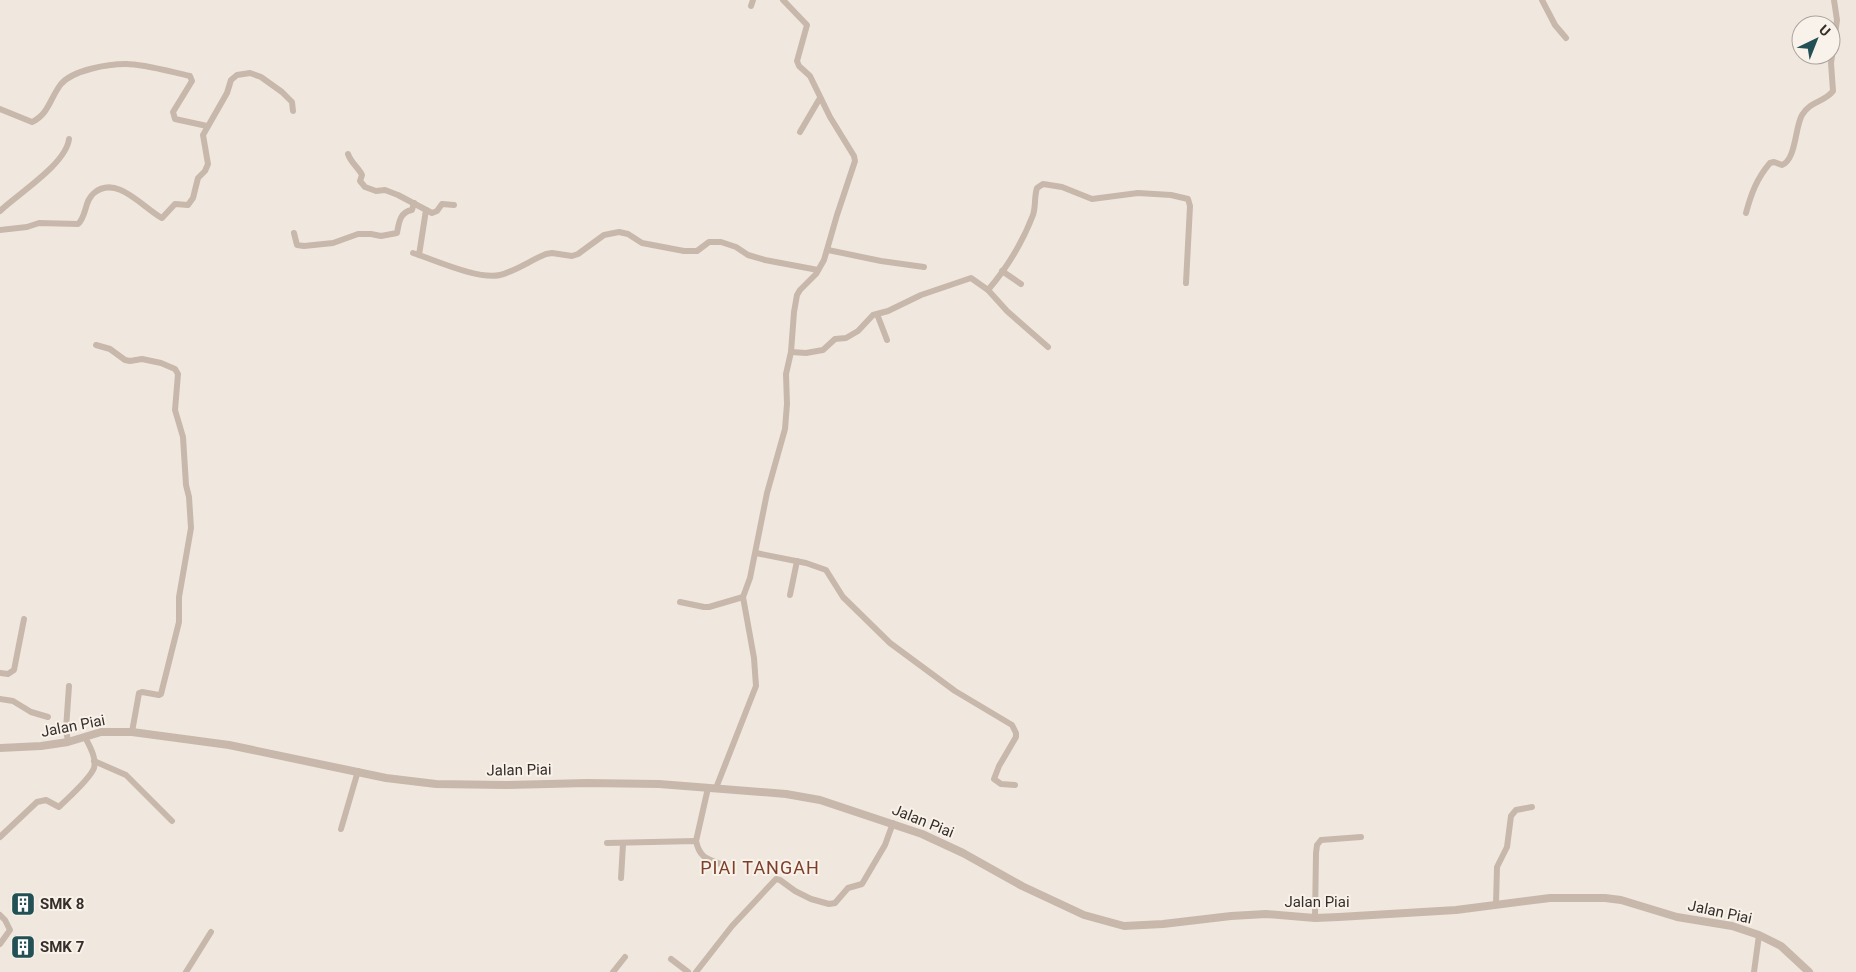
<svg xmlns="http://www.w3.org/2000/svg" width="1856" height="972" font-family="Roboto,sans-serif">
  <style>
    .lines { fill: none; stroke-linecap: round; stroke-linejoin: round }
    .minor { stroke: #c8b8ab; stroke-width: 6 }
    .tertiary { stroke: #c8b8ab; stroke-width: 8 }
    .labels { text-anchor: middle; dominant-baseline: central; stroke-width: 4; stroke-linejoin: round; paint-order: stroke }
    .street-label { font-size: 15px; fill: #362e2a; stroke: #f8f2ea }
    .poi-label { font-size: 15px; font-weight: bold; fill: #362e2a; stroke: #f8f2ea; text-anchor: start }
    .quarter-label { font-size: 18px; letter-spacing: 1px; fill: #7e3f29; stroke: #f8f2ea }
  </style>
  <rect width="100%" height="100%" fill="#f0e8de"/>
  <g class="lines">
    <!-- minor -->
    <g class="minor">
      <path d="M1542,0L1555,25L1566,38"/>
      <path d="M751,6L753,0"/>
      <path d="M0,109L32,122C49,114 50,98 61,84C73,70 108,64 126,64C145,64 171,72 190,76L192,81L173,112L175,119L207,126"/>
      <path d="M800,132L820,98"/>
      <path d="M348,154C351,163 358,167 362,175L360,181L365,187L376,191L385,190L398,195L432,213L437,211L442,204L454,205"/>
      <path d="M0,211C19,193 66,164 69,139"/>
      <path d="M1746,213C1751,194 1757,178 1770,163L1774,162L1782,165C1796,160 1795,127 1802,115C1810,101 1825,102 1833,91L1831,63L1837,20L1834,0"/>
      <path d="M0,230L27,227L39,223L78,224C87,216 84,201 94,193C117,174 143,208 162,218L175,204L188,205L193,198L198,178L205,171L208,164L203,135L227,93L231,80L237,75L250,73L261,77L282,92L292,102L293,111"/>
      <path d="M294,233L297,245L304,246L333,243L358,234H371L381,236L397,233C399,222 400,212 412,210L414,203"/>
      <path d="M828,250L881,261L924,267"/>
      <path d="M413,253C435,260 478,280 500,275C516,271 531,260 546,254L552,253L572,256L578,254L604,235L619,232L628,234L642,243L684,251H697L709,242H721L736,247L748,255L765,260L818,270"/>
      <path d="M419,255L426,210"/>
      <path d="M1002,271L1021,284"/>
      <path d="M988,290C1006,269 1023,241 1033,215C1036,206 1034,197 1037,188L1043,184L1062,187L1092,199L1138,193L1171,195L1188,199L1190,206L1186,283"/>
      <path d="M877,314L887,340"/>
      <path d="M96,345L110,349L125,360L130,361L142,359L161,363L175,369L178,374L175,410L183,437L186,485L189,497L191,528L179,597V622L161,694L159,695L142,692L139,693L132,732"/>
      <path d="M791,352L806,353L823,350L835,339L846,338L858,331L873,315L888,311L921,295L971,278L988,290L1007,311L1048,347"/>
      <path d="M756,553L806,563L826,570L843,597L890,643L955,691L1012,725L1016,733V737L999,766L994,779L1001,784L1015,785"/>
      <path d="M790,595L797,561"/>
      <path d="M680,602L704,607H709L743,597"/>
      <path d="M0,673L8,674L14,670L24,619"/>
      <path d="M0,699L13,701L31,712L48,717"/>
      <path d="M68,742L66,729L69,686"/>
      <path d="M94,761L126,775L172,821"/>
      <path d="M716,788L756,686L754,658L743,597L750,578L767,493L785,429L787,404L786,374L791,352L794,312L797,295L800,290L816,274L824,260L837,215L855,161L854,156L830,117L810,76L799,66L797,61L807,25L783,0"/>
      <path d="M341,829L358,771"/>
      <path d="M0,837L37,802L46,800L59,807C68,798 90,779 94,768C97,758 89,745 85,737"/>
      <path d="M696,841L708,788"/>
      <path d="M607,843L696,841C700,859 708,859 723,865"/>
      <path d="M621,878L623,844"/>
      <path d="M1496,904L1497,867L1507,847L1511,816L1516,810L1532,807"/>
      <path d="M0,915L5,920L10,930L0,944"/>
      <path d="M1315,918L1316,853L1317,845L1321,840L1361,837"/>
      <path d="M671,959L688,972"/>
      <path d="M186,972L211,932"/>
      <path d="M613,972L625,957"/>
      <path d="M696,972L732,926L776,879L780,880L795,891L811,899L829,904L835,903L848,888L862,884L885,845L893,823"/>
      <path d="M1754,972L1759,935"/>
    </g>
    <!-- tertiary -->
    <path class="tertiary" d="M0,748L41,746L68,742L101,732H132L229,745L386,778L436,784L505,785L587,783L659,784L786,794L820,800L922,834L963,853L1022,886L1084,915L1124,926L1163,924L1231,916L1266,914L1315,918L1339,917L1456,910L1550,898H1605L1621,900L1677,917L1732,926L1759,935L1781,946L1809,972"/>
  </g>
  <!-- icons -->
  <defs>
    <symbol id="building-square" viewBox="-11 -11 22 22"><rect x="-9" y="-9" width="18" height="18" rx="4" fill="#225054" stroke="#f8f2ea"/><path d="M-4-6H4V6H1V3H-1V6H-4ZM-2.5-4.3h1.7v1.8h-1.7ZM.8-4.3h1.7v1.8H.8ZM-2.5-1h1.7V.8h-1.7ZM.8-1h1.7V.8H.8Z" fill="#fff"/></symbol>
  </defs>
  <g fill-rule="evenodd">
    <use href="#building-square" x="9" y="890" width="28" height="28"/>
    <use href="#building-square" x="9" y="933" width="28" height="28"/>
  </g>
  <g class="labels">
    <!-- street labels -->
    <g class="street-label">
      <text transform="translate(73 726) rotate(-11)">Jalan Piai</text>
      <text transform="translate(519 770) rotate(-1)">Jalan Piai</text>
      <text transform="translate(923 821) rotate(22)">Jalan Piai</text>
      <text x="1317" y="902">Jalan Piai</text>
      <text transform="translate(1720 912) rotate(12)">Jalan Piai</text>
    </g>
    <!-- poi labels -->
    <g class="poi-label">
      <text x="40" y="904">SMK 8</text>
      <text x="40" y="947">SMK 7</text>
    </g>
    <!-- quarter labels -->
    <g class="quarter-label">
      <text x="760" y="867">PIAI TANGAH</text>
    </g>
  </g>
  <!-- north arrow -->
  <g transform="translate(1816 40) rotate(43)"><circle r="24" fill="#f8f2ea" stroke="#aaa49d"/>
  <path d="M0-4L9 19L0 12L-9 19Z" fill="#225054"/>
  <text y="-8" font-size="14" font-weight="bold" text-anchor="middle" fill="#362e2a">U</text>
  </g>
</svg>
